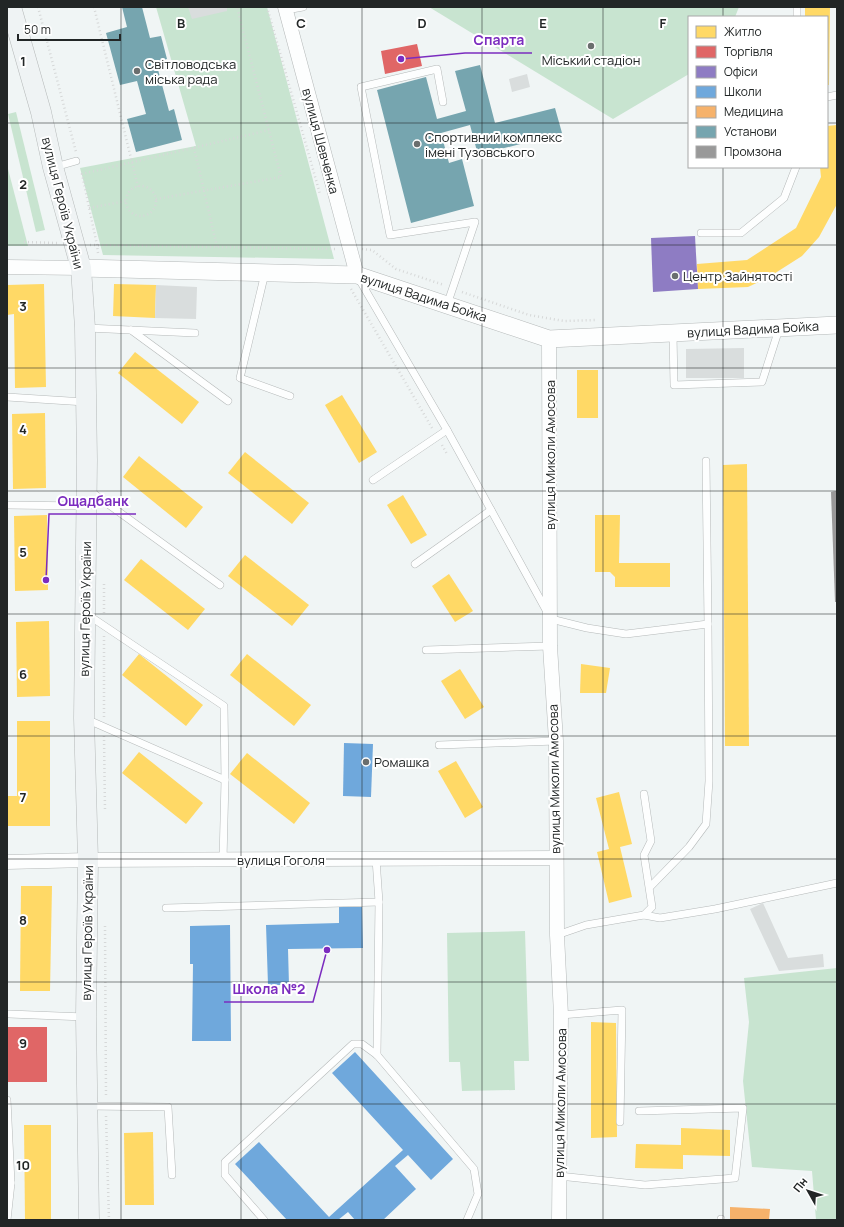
<svg xmlns="http://www.w3.org/2000/svg" width="844" height="1227" font-family="Manrope,sans-serif">
  <style>
    .green { fill: #c8e4d0 }
    .homes { fill: #ffd966 }
    .shops { fill: #e06666 }
    .offices { fill: #8e7cc3 }
    .schools { fill: #6fa8dc }
    .health { fill: #f6b26b }
    .public { fill: #76a5af }
    .industry { fill: #999 }
    .building { fill: #d9dddd }
    .lines { fill: none; stroke-linecap: round; stroke-linejoin: round }
    .service-casing { stroke: #b5b9b9; stroke-width: 8 }
    .minor-casing { stroke: #b5b9b9; stroke-width: 15 }
    .tertiary-casing { stroke: #b5b9b9; stroke-width: 18 }
    .secondary-casing { stroke: #b5b9b9; stroke-width: 21 }
    .path { stroke: #d6d8d8; stroke-width: 2.5; stroke-dasharray: 1 3; stroke-linecap: butt }
    .service { stroke: #fdfefe; stroke-width: 7 }
    .minor { stroke: #fdfefe; stroke-width: 14 }
    .tertiary { stroke: #fdfefe; stroke-width: 17 }
    .secondary { stroke: #eff3f4; stroke-width: 20 }
    .grid { fill: none; stroke: #222626; stroke-width: 1; stroke-opacity: 0.55 }
    .poi-dot { fill: #6a6e6e; stroke: #fff; stroke-width: 1.5 }
    .labels { text-anchor: middle; dominant-baseline: central; stroke-width: 4; stroke-linejoin: round; paint-order: stroke }
    .poi-label { font-size: 13px; fill: #222626; stroke: #fff; text-anchor: start }
    .street-label { font-size: 13px; fill: #222626; stroke: #fff }
    .grid-label { font-size: 13px; text-anchor: middle; font-weight: bold; fill: #222626; stroke: #fff; stroke-width: 4; stroke-linejoin: round; paint-order: stroke }
    .leader { fill: none; stroke: #7b2cbf; stroke-width: 1.5 }
    .callout-dot { fill: #7b2cbf; stroke: #fff; stroke-width: 1.5 }
    .callout-label { font-size: 14px; text-anchor: middle; font-weight: bold; fill: #7b2cbf; stroke: #fff; stroke-width: 4; stroke-linejoin: round; paint-order: stroke }
  </style>
  <rect width="100%" height="100%" fill="#f0f5f5"/>
  <!-- green -->
  <g class="green">
    <path d="M156,7H267L334,259L103,255L80,168L196,146Z"/>
    <path d="M429,7H739L735,17H689V74L613,119Z"/>
    <path d="M16,112L45,230L36,232L8,114Z"/>
    <path d="M7,165L28,246H7Z"/>
    <path d="M525,931L529,1061H514L515,1090L462,1091L460,1062H449L447,933Z"/>
    <path d="M837,968V1220H816L812,1171L752,1167L743,1081L749,1022L744,978Z"/>
  </g>
  <!-- homes -->
  <g class="homes">
    <path d="M805,7H830L829,85H827V17H805Z"/>
    <path d="M837,125V204L819,237L802,256L769,277L748,287L698,289L697,264L747,260L796,228L821,177L820,167H827V126Z"/>
    <path d="M44,284L46,387L15,388L14,314L7,315V285Z"/>
    <path d="M114,284L156,285L155,318L113,316Z"/>
    <path d="M135,352L199,402L182,424L118,373Z"/>
    <rect x="577" y="370" width="21" height="48"/>
    <path d="M342,395L377,452L359,463L325,405Z"/>
    <path d="M45,413L46,488L13,489L12,414Z"/>
    <path d="M245,452L309,503L292,524L228,473Z"/>
    <path d="M139,456L203,507L186,528L123,477Z"/>
    <path d="M747,464L749,746H725L723,465Z"/>
    <path d="M403,495L427,535L411,544L387,505Z"/>
    <path d="M47,515L48,590L15,591L14,516Z"/>
    <path d="M595,515H620L619,563H670V587H615V577L610,572H595Z"/>
    <path d="M245,555L309,605L292,626L228,576Z"/>
    <path d="M141,559L205,609L188,630L124,580Z"/>
    <path d="M449,574L473,611L455,622L432,586Z"/>
    <path d="M49,621L50,696L17,697L16,622Z"/>
    <path d="M139,654L203,705L186,726L122,675Z"/>
    <path d="M247,654L311,705L294,726L230,675Z"/>
    <path d="M581,664L610,668L606,693H580Z"/>
    <path d="M460,669L484,707L465,719L441,681Z"/>
    <path d="M17,721H50V826H7V796H17Z"/>
    <path d="M139,752L203,803L186,824L122,773Z"/>
    <path d="M247,753L310,803L294,824L230,774Z"/>
    <path d="M456,761L483,807L465,818L438,771Z"/>
    <path d="M619,792L632,844L620,847L632,897L609,903L597,852L609,849L596,798Z"/>
    <path d="M21,886H52L50,991H20Z"/>
    <path d="M591,1022L616,1023L617,1137L591,1138Z"/>
    <path d="M24,1125H51V1220H25Z"/>
    <path d="M681,1128L730,1130V1156L683,1155V1169L635,1168L636,1144L681,1145Z"/>
    <path d="M153,1132L154,1205H125L124,1133Z"/>
  </g>
  <!-- shops -->
  <g class="shops">
    <path d="M417,44L422,66L385,74L381,51Z"/>
    <rect x="7" y="1027" width="40" height="55"/>
  </g>
  <!-- offices -->
  <path class="offices" d="M695,236L698,289L653,292L651,238Z"/>
  <!-- schools -->
  <g class="schools">
    <path d="M344,743L373,744L371,797L343,796Z"/>
    <path d="M339,907H362L363,948L288,949L289,985H268L266,925L339,923Z"/>
    <path d="M230,925L231,1041H192L193,964H190V926Z"/>
    <path d="M355,1052L453,1159L431,1180L408,1155L395,1166L416,1189L383,1220H355L348,1212L338,1220H287L235,1164L259,1142L329,1217L403,1150L332,1073Z"/>
  </g>
  <!-- health -->
  <path class="health" d="M730,1207L770,1209L769,1220H730Z"/>
  <!-- public -->
  <g class="public">
    <path d="M122,7H142L150,38L161,36L167,59L156,62L169,111L174,109L182,140L136,152L127,119L146,114L137,81L120,85L106,33L127,27Z"/>
    <path d="M480,65L495,123L555,108L562,133L478,155L470,125L441,133L449,163L462,159L474,206L411,223L377,90L426,77L437,119L466,111L455,71Z"/>
  </g>
  <!-- industry -->
  <path class="industry" d="M837,491V602H835L831,492Z"/>
  <!-- building -->
  <g class="building">
    <path d="M188,7H227V11L192,19Z"/>
    <path d="M527,74L530,87L512,92L509,79Z"/>
    <path d="M156,285L197,287L196,319L155,318Z"/>
    <path d="M744,348V378H686V349Z"/>
    <path d="M763,903L788,958L823,954L824,967L779,971L750,909Z"/>
  </g>
  <g class="lines">
    <defs>
      <g id="service">
        <path d="M797,7V17"/>
        <path d="M286,10L303,7"/>
        <path d="M827,97L837,95"/>
        <path d="M443,102L437,69L361,87L390,235L475,222L447,305"/>
        <path d="M55,167L76,161"/>
        <path d="M701,233H741L784,198L796,167"/>
        <path d="M265,273L240,378L290,396"/>
        <path d="M359,279L447,430L551,619L587,628L626,634L708,624L706,461"/>
        <path d="M87,328L195,333"/>
        <path d="M131,330L228,401"/>
        <path d="M673,334L674,385L762,382L779,329"/>
        <path d="M7,397L85,402"/>
        <path d="M373,480L447,430"/>
        <path d="M90,491L220,585"/>
        <path d="M7,505L86,506"/>
        <path d="M415,564L491,510"/>
        <path d="M88,615L224,706L225,780L223,860"/>
        <path d="M426,650L550,646"/>
        <path d="M86,719L225,780"/>
        <path d="M439,745L556,741"/>
        <path d="M376,859L379,902L377,1055"/>
        <path d="M650,887L689,847L706,824L709,781L708,624"/>
        <path d="M166,908L379,902"/>
        <path d="M644,915L660,918L715,909L837,883"/>
        <path d="M557,935L586,925L644,915L652,907L644,855L651,841L644,794"/>
        <path d="M9,1014L85,1017"/>
        <path d="M561,1015L622,1010L620,1122"/>
        <path d="M7,1100L11,1183"/>
        <path d="M88,1106L168,1107L172,1175"/>
        <path d="M559,1176L645,1185L735,1178L743,1108L639,1111"/>
        <path d="M721,1219V1220"/>
        <path d="M7,1220L11,1183L8,1184"/>
        <path d="M264,1220L225,1175V1162L353,1044H362L377,1055L474,1169L478,1194L467,1220"/>
      </g>
      <g id="minor">
        <path d="M285,7L357,275"/>
        <path d="M7,267L81,268"/>
        <path d="M549,339L550,646L556,741L557,935L561,1015L559,1220"/>
        <path d="M7,862L88,860L556,858"/>
      </g>
      <path id="tertiary" d="M81,268L357,275L549,339L837,325"/>
      <path id="secondary" d="M11,7L41,112L53,167L81,268L85,328L87,460L84,718L88,860L86,1017L89,1220"/>
    </defs>
    <!-- service casing -->
    <use href="#service" class="service-casing"/>
    <!-- minor casing -->
    <use href="#minor" class="minor-casing"/>
    <!-- tertiary casing -->
    <use href="#tertiary" class="tertiary-casing"/>
    <!-- secondary casing -->
    <use href="#secondary" class="secondary-casing"/>
    <!-- path -->
    <g class="path">
      <path d="M38,7L76,152"/>
      <path d="M94,7L138,187"/>
      <path d="M267,7L320,194"/>
      <path d="M194,148L217,247"/>
      <circle cx="141" cy="201" r="15"/>
      <path d="M156,199L281,177L237,7"/>
      <path d="M89,208L126,201"/>
      <path d="M24,242L57,243"/>
      <path d="M90,245L337,249"/>
      <path d="M362,249L372,250L396,269L444,285"/>
      <path d="M98,253L97,245L82,174L269,130"/>
      <path d="M351,289L432,428"/>
      <path d="M462,292L529,315L564,321L596,320"/>
      <path d="M442,445L447,454"/>
      <path d="M104,584V613"/>
      <path d="M104,636V717"/>
      <path d="M104,736L105,811"/>
      <path d="M105,926L106,1097"/>
      <path d="M106,1116L109,1220"/>
    </g>
    <!-- service -->
    <use href="#service" class="service"/>
    <!-- minor -->
    <use href="#minor" class="minor"/>
    <!-- tertiary -->
    <use href="#tertiary" class="tertiary"/>
    <!-- secondary -->
    <use href="#secondary" class="secondary"/>
  </g>
  <!-- grid -->
  <path class="grid" d="M121,7V1220M241,7V1220M362,7V1220M482,7V1220M603,7V1220M723,7V17M7,123H689M827,123H837M723,167V1220M7,245H837M7,368H837M7,491H837M7,614H837M7,736H837M7,859H837M7,982H837M7,1104H837"/>
  <!-- markers -->
  <g class="poi-dot">
    <circle cx="591" cy="46" r="4"/>
    <circle cx="137" cy="71" r="4"/>
    <circle cx="417" cy="144" r="4"/>
    <circle cx="675" cy="276" r="4"/>
    <circle cx="366" cy="762" r="4"/>
  </g>
  <g class="labels">
    <!-- poi labels -->
    <g class="poi-label">
      <text x="591" y="60" text-anchor="middle">Міський стадіон</text>
      <text x="145" y="64">Світловодська<tspan x="145" dy="15">міська рада</tspan></text>
      <text x="425" y="137">Спортивний комплекс<tspan x="425" dy="15">імені Тузовського</tspan></text>
      <text x="683" y="276">Центр Зайнятості</text>
      <text x="374" y="762">Ромашка</text>
    </g>
    <!-- street labels -->
    <g class="street-label">
      <text transform="translate(321 141) rotate(75)">вулиця Шевченка</text>
      <text transform="translate(63 203) rotate(76)">вулиця Героїв України</text>
      <text transform="translate(424 297) rotate(18)">вулиця Вадима Бойка</text>
      <text transform="translate(753 329) rotate(-3)">вулиця Вадима Бойка</text>
      <text transform="translate(550 455) rotate(-90)">вулиця Миколи Амосова</text>
      <text transform="translate(85 609) rotate(-89)">вулиця Героїв України</text>
      <text transform="translate(554 779) rotate(-91)">вулиця Миколи Амосова</text>
      <text x="281" y="860">вулиця Гоголя</text>
      <text transform="translate(87 933) rotate(-89)">вулиця Героїв України</text>
      <text transform="translate(560 1103) rotate(-89)">вулиця Миколи Амосова</text>
    </g>
  </g>
  <g class="grid-label">
    <text x="181" y="28">B</text>
    <text x="301" y="28">C</text>
    <text x="422" y="28">D</text>
    <text x="543" y="28">E</text>
    <text x="663" y="28">F</text>
    <text x="23" y="66">1</text>
    <text x="23" y="189">2</text>
    <text x="23" y="311">3</text>
    <text x="23" y="434">4</text>
    <text x="23" y="557">5</text>
    <text x="23" y="679">6</text>
    <text x="23" y="802">7</text>
    <text x="23" y="925">8</text>
    <text x="23" y="1048">9</text>
    <text x="23" y="1170">10</text>
  </g>
  <!-- callouts -->
  <path class="leader" d="M401 59L465 53H532M46 580L49 514H136M327 950L313 1002H224"/>
  <g class="callout-dot">
    <circle cx="401" cy="59" r="4"/>
    <circle cx="46" cy="580" r="4"/>
    <circle cx="327" cy="950" r="4"/>
  </g>
  <g class="callout-label">
    <text x="499" y="45">Спарта</text>
    <text x="93" y="506">Ощадбанк</text>
    <text x="269" y="994">Школа №2</text>
  </g>
  <!-- border -->
  <rect width="844" height="1227" fill="none" stroke="#222626" stroke-width="16"/>
  <!-- legend -->
  <rect x="688" y="16" width="140" height="152" fill="#ffffff" stroke="#a7a8a8"/>
  <rect x="696" y="26" width="20" height="12" fill="#ffd966" stroke="#a7a8a8"/>
  <text x="724" y="36" font-size="12" fill="#222626">Житло</text>
  <rect x="696" y="46" width="20" height="12" fill="#e06666" stroke="#a7a8a8"/>
  <text x="724" y="56" font-size="12" fill="#222626">Торгівля</text>
  <rect x="696" y="66" width="20" height="12" fill="#8e7cc3" stroke="#a7a8a8"/>
  <text x="724" y="76" font-size="12" fill="#222626">Офіси</text>
  <rect x="696" y="86" width="20" height="12" fill="#6fa8dc" stroke="#a7a8a8"/>
  <text x="724" y="96" font-size="12" fill="#222626">Школи</text>
  <rect x="696" y="106" width="20" height="12" fill="#f6b26b" stroke="#a7a8a8"/>
  <text x="724" y="116" font-size="12" fill="#222626">Медицина</text>
  <rect x="696" y="126" width="20" height="12" fill="#76a5af" stroke="#a7a8a8"/>
  <text x="724" y="136" font-size="12" fill="#222626">Установи</text>
  <rect x="696" y="146" width="20" height="12" fill="#999999" stroke="#a7a8a8"/>
  <text x="724" y="156" font-size="12" fill="#222626">Промзона</text>
  <!-- north arrow -->
  <g transform="translate(808 1191) rotate(309)" stroke="#ffffff" stroke-width="3" paint-order="stroke">
  <path d="M0-3L7 15L0 10L-7 15Z" fill="#222626"/>
  <text y="-6" font-size="11" font-weight="bold" text-anchor="middle" fill="#222626">Пн</text>
  </g>
  <!-- scale -->
  <path d="M18 34v6h102v-6" fill="none" stroke="#222626" stroke-width="2"/>
  <text x="24" y="34" font-size="12" fill="#222626" stroke="#ffffff" stroke-width="3" paint-order="stroke">50 m</text>
</svg>
